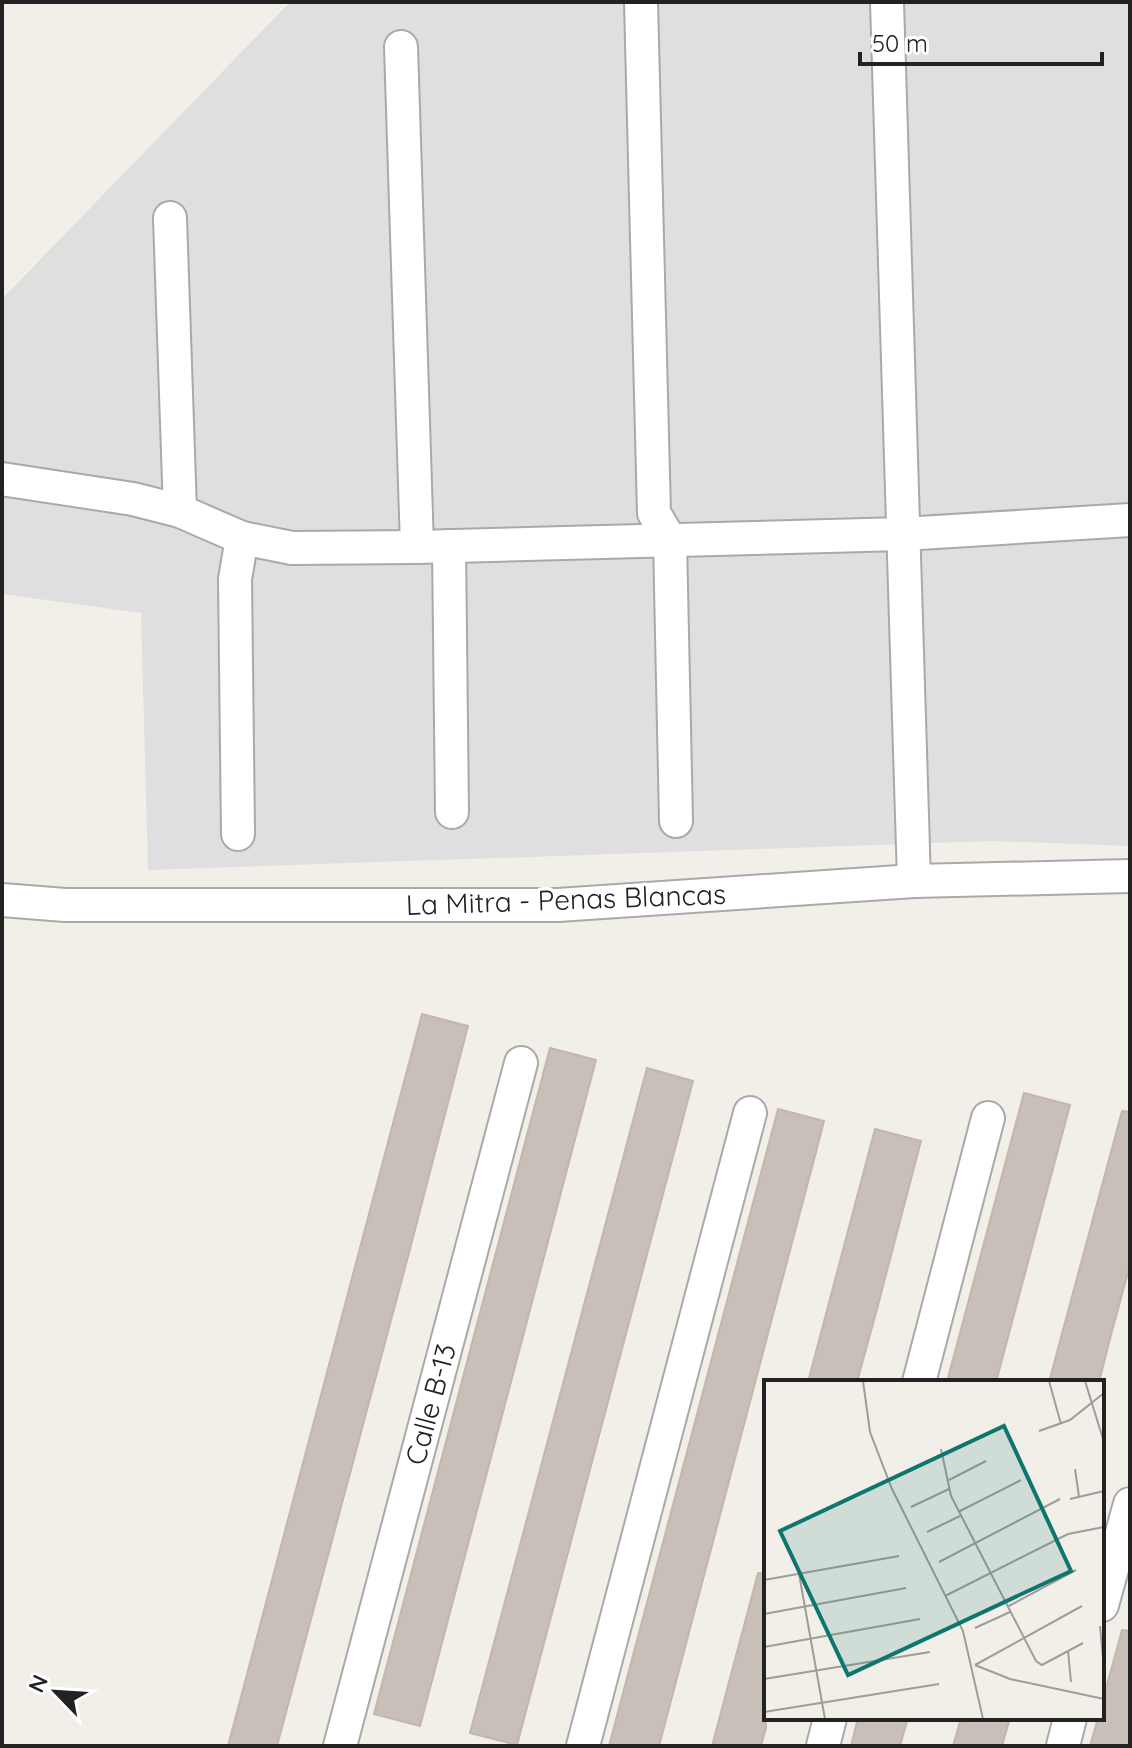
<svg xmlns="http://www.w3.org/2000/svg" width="1132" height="1748" font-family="Quicksand,sans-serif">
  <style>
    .residential { fill: #e0dfdf }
    .building { fill: #c7bfb8; stroke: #c4b6ab; stroke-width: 2 }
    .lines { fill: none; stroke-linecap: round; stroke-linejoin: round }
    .minor-casing { stroke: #a9a9a9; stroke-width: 36 }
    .minor { stroke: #fff; stroke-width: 32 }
    .labels { text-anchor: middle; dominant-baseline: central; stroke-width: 7; stroke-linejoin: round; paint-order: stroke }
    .street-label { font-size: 28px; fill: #222; stroke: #fff }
    .inset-road { fill: none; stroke: #9f9d99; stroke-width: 2 }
    .view { fill: #0f766e; fill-opacity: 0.15; stroke: #0f766e; stroke-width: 4 }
    .inset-edge { fill: none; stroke: #222; stroke-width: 4 }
  </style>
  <rect width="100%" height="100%" fill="#f2efe9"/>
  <!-- residential -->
  <path class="residential" d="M290,2H1130V846L992,841L148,870L141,613L2,594V299Z"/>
  <!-- building -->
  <g class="building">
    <path d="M422,1014L468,1026L405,1268L277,1746H228Z"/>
    <path d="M550,1048L596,1060L420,1726L374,1714Z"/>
    <path d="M647,1068L693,1081L517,1745L470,1733Z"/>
    <path d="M1024,1093L1070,1105L996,1382H963L948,1378Z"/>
    <path d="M778,1109L824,1121L816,1152L659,1746H609Z"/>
    <path d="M1122,1111L1130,1112V1265L1111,1335L1099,1382H1049Z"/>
    <path d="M875,1129L921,1141L877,1309L857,1382H808Z"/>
    <path d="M758,1573L766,1574V1728L761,1746H712Z"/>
    <path d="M1122,1630L1130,1631V1746H1090L1098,1718H1102V1703Z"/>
    <path d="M858,1718H908L900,1746H851Z"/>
    <path d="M961,1718H1010L1002,1746H953Z"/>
  </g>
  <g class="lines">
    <defs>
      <g id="minor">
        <path d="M641,2L654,513L670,540L676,821"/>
        <path d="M887,2L914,881"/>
        <path d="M401,47L417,547"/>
        <path d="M170,218L180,511"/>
        <path d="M2,479L133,499L180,511L242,538L292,548L417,547L903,534L1130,520"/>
        <path d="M449,546L452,812"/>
        <path d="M238,834L235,579L242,538"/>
        <path d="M2,900L65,905H558L914,881L1130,876"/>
        <path d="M919,1382L988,1118"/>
        <path d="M1102,1605L1130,1504"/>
        <path d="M340,1746L521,1063"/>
        <path d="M583,1746L750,1113"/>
        <path d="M823,1746L830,1718"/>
        <path d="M1063,1746L1070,1718"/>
      </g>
    </defs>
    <!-- minor casing -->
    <use href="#minor" class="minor-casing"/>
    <!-- minor -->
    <use href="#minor" class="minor"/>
  </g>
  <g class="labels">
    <!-- street labels -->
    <g class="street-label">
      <text transform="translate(566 899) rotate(-2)">La Mitra - Penas Blancas</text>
      <text transform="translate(430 1404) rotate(-75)">Calle B-13</text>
    </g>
  </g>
  <!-- overview -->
  <g transform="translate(764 1380)">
    <rect width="340" height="340" fill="#f2efe9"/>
    <path class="inset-road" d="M99,1L106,52L128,109L199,251L219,339M285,1L297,44M321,1L340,62M275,51L306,40L340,13M177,69L187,116L272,281L278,285L319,263M311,89L315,117M185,100L222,81M306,119L340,111M147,127L185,109M194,132L257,100M163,152L196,136M175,182L296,119M35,194L61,339M0,200L135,176M181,216L304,154L340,147M243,227L312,190M0,234L142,208M336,246L340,289M211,248L246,232M0,267L156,239M304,271L307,302M211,285L246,299L340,319M211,285L318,226M0,299L166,272M0,332L175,304"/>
    <path class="view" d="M240,46L307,191L84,295L16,151Z"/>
    <rect width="340" height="340" class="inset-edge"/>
  </g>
  <!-- border -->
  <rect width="1132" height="1748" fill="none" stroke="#222222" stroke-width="8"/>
  <!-- north arrow -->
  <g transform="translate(56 1692) rotate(295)" stroke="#ffffff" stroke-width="6" paint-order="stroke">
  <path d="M0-6L14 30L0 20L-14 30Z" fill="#222222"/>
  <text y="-12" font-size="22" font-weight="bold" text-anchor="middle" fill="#222222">N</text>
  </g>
  <!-- scale -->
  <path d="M860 52v12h242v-12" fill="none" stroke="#222222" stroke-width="4"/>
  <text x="872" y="52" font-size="24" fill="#222222" stroke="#ffffff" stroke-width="6" paint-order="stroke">50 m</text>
</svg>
